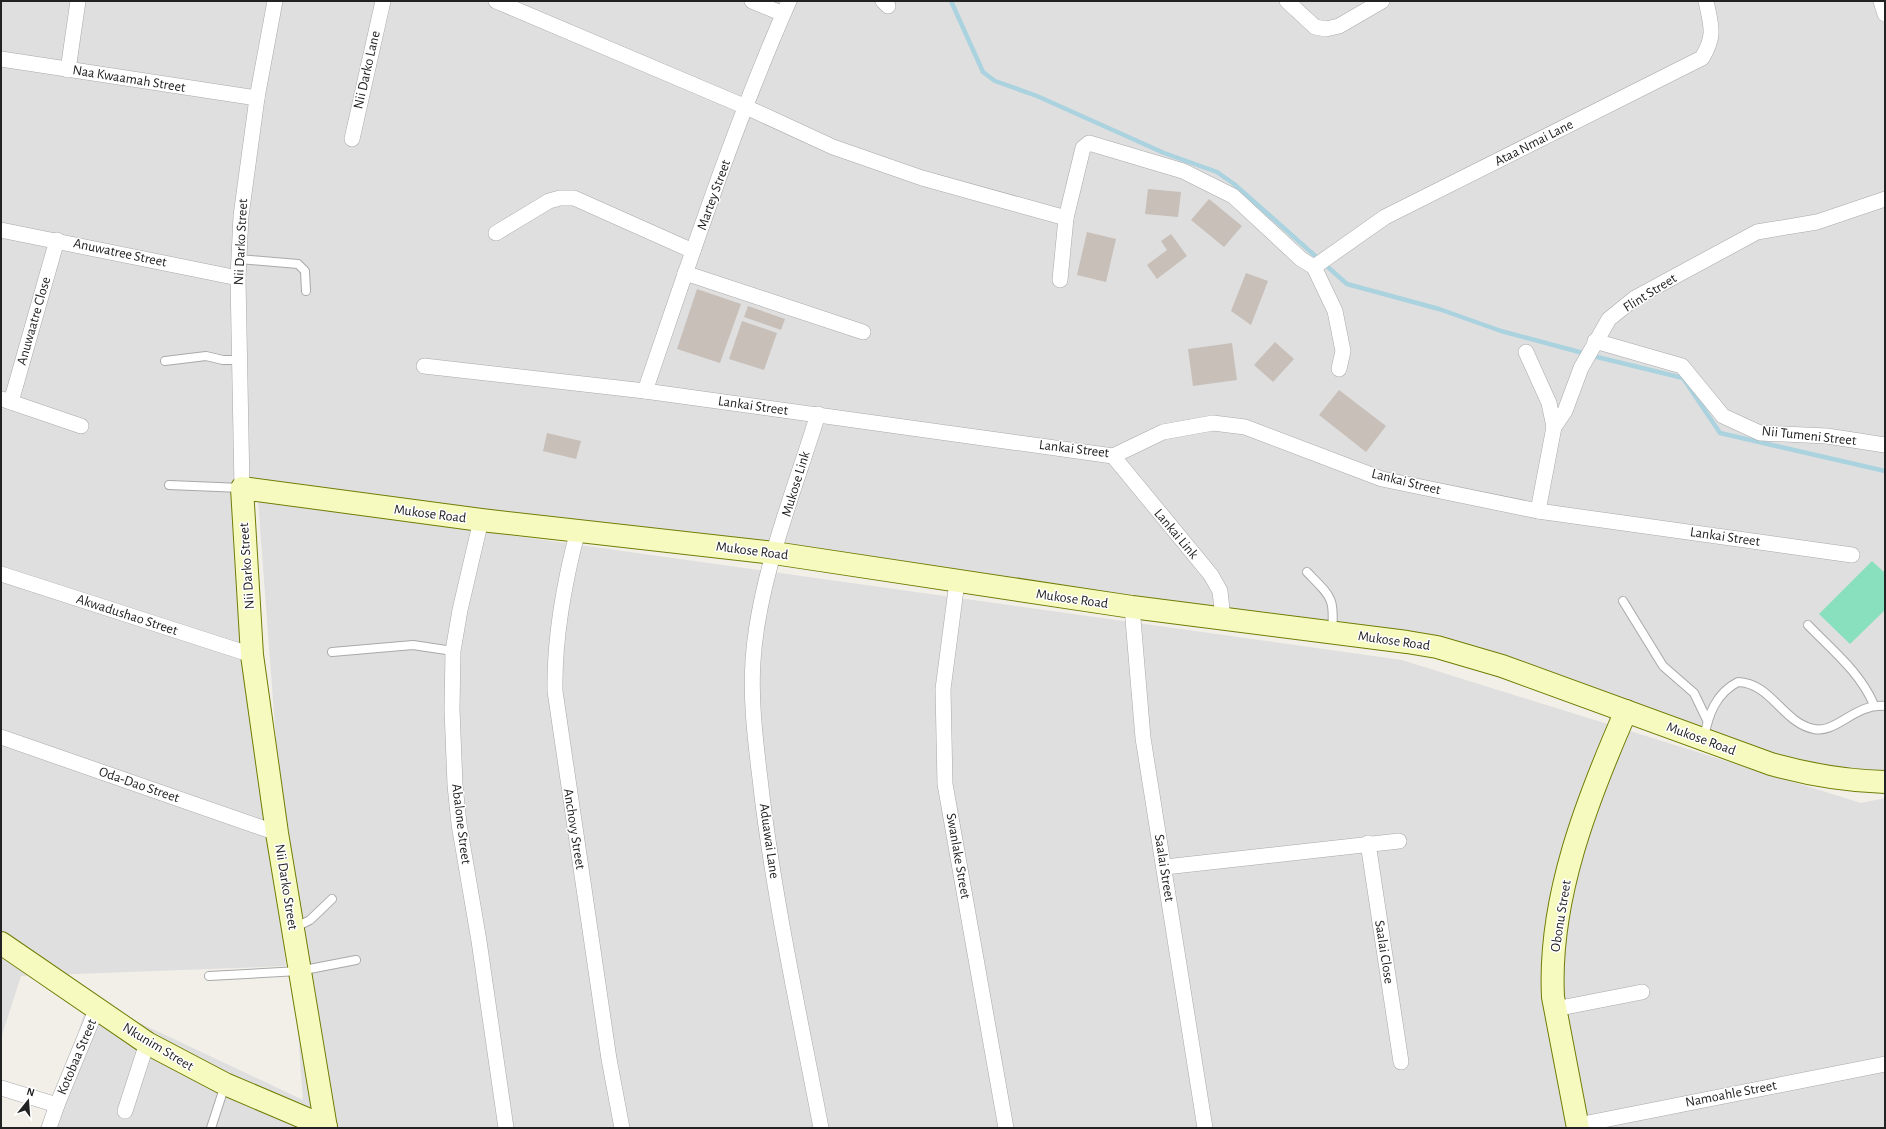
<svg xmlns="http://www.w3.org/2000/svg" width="1886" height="1129" font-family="'Alegreya Sans',sans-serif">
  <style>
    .residential { fill: #e0dfdf }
    .pitch { fill: #88e0be }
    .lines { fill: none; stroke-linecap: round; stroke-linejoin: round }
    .stream { stroke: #aad3df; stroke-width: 4.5 }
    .building { fill: #c7bfb8 }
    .lane-casing { stroke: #a9a9a9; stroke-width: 10 }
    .street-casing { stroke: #a9a9a9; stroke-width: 16 }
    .secondary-casing { stroke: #707d05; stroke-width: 24 }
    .lane { stroke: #fff; stroke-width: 8 }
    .street { stroke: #fff; stroke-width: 15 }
    .secondary { stroke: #f7fabf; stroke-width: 22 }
    .labels { text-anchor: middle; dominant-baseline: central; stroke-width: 3; stroke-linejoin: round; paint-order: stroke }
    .street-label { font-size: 14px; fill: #222; stroke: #fff }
  </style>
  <rect width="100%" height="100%" fill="#f2efe9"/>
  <!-- residential -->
  <g class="residential">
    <path d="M1,1H1885V774L1872,776L1769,756L1433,642L581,526L231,482L286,966L21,976L1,1038Z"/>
    <path d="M258,500L1402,660L1861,803L1885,798V1128H46L89,999L303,1100Z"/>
  </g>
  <!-- pitch -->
  <path class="pitch" d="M1872,561L1885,573V610L1850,644L1819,614Z"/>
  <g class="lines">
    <!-- stream -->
    <g class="stream">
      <path d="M951,1L983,72L995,81L1037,96L1164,153L1217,172L1234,184L1347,284L1439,309L1501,331L1583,353"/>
      <path d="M1593,356L1683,378L1720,433L1885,471"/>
    </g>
  </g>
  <!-- building -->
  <g class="building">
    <path d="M1148,189L1181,192L1178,217L1145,214Z"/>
    <path d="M1209,199L1242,226L1224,247L1191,220Z"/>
    <path d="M1087,232L1116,239L1106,282L1077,275Z"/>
    <path d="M1171,234L1187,256L1157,279L1147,265L1167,250L1161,241Z"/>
    <path d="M1246,273L1268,281L1251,325L1231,311Z"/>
    <path d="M697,289L741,304L720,363L677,349Z"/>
    <path d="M748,306L785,319L781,330L744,317Z"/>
    <path d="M742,321L777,333L764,370L729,359Z"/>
    <path d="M1275,342L1294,359L1273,382L1254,365Z"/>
    <path d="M1232,343L1237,380L1193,386L1188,349Z"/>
    <path d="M1339,390L1386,426L1366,452L1319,415Z"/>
    <path d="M547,433L581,441L576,459L543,451Z"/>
  </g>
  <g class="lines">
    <defs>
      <g id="lane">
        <path d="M239,259L298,264L305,271L306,291"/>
        <path d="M165,361L206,356L223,360H240"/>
        <path d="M169,485L242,488"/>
        <path d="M1307,572C1331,597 1335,597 1332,632"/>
        <path d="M1623,601L1663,666L1694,693L1707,720"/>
        <path d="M1808,625C1832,650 1860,672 1874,705"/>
        <path d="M332,652L413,645L453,651"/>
        <path d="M1704,738C1708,715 1716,693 1738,682C1771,683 1783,723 1814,729C1836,734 1855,703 1885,706"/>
        <path d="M294,928L310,920L332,899"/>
        <path d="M209,976L299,971L356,960"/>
        <path d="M211,1128L225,1085"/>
      </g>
      <g id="street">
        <path d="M496,1L746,107L833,147L922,178L1066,218"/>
        <path d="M752,1L783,14"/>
        <path d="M883,1L888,6"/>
        <path d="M1287,1L1315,27L1326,29L1339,26L1382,1"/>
        <path d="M1881,1L1885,14"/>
        <path d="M1,59L257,98"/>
        <path d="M68,70L78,1"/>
        <path d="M352,139L383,1"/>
        <path d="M1,230L238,278"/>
        <path d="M496,233L549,201L560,198H574L693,251"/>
        <path d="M1314,267L1335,311L1343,351L1339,369"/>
        <path d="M685,273L863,332"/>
        <path d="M1060,280L1066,218L1083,148L1089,143L1183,171L1233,196L1301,259L1314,267L1385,217L1702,58C1716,35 1711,26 1706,1"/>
        <path d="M1595,341L1682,366L1723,416L1760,433L1827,436L1885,445"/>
        <path d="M1526,352L1549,403L1554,427"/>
        <path d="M424,366L645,391L1113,456L1163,432L1213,423L1245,427L1382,479L1538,511L1852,555"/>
        <path d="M645,391C690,260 733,128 789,1"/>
        <path d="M2,399L81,426"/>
        <path d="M11,402L57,240"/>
        <path d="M818,414C794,492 758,580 753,661C750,707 757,751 762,796C776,908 800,1018 821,1128"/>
        <path d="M1113,456L1211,575L1220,591L1223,619"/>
        <path d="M242,488L238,278L241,216L257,98L275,1"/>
        <path d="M1538,511L1554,427L1565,411L1581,368L1609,319L1635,298L1757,232L1817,222L1885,199"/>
        <path d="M481,520L460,610L453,651L452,709L455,785L459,824L479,941L506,1128"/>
        <path d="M578,530C564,583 554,636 555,691L609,1059L622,1128"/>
        <path d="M1,574L252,655"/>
        <path d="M957,582L943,689L945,784L1006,1128"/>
        <path d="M1132,607L1143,738L1205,1128"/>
        <path d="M1,737L277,833"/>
        <path d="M1368,843L1401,1062"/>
        <path d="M1165,867L1399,841"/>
        <path d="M1555,1009L1642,992"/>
        <path d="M1,1088L57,1105"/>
        <path d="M125,1111L147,1043"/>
        <path d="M1578,1125L1885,1064"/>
        <path d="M49,1128L57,1105L97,1008"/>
      </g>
      <g id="secondary">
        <path d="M1,943L147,1043L225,1084L326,1127"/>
        <path d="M326,1128L277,833L252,655L242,488L481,520L774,553L1132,607L1407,642L1437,647L1502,666L1771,764C1810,775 1844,781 1885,782"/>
        <path d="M1578,1128L1553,997C1548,899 1587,800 1626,711"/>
      </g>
    </defs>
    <!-- lane casing -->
    <use href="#lane" class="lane-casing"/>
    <!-- street casing -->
    <use href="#street" class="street-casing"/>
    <!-- secondary casing -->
    <use href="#secondary" class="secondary-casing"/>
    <!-- lane -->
    <use href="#lane" class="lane"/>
    <!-- street -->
    <use href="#street" class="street"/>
    <!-- secondary -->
    <use href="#secondary" class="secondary"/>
  </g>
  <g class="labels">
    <!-- street labels -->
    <g class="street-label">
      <text transform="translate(367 70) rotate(-77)">Nii Darko Lane</text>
      <text transform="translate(129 79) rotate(9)">Naa Kwaamah Street</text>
      <text transform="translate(1534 143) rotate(-27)">Ataa Nmai Lane</text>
      <text transform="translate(714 195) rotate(-70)">Martey Street</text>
      <text transform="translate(241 242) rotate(-87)">Nii Darko Street</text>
      <text transform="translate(120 253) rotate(12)">Anuwatree Street</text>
      <text transform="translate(1650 293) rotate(-32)">Flint Street</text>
      <text transform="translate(34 321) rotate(-74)">Anuwaatre Close</text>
      <text transform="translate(753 406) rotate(8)">Lankai Street</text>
      <text transform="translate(1809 436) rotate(6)">Nii Tumeni Street</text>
      <text transform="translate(1074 449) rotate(7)">Lankai Street</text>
      <text transform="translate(1406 482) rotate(14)">Lankai Street</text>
      <text transform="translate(796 484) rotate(-73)">Mukose Link</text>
      <text transform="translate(430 514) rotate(7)">Mukose Road</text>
      <text transform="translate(1176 534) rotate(50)">Lankai Link</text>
      <text transform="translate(1725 537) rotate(8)">Lankai Street</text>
      <text transform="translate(752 551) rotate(7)">Mukose Road</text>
      <text transform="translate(247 566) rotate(-94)">Nii Darko Street</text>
      <text transform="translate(1072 599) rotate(8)">Mukose Road</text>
      <text transform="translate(127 615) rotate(18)">Akwadushao Street</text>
      <text transform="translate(1394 641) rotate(8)">Mukose Road</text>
      <text transform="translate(1701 739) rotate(20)">Mukose Road</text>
      <text transform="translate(139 785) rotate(19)">Oda-Dao Street</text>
      <text transform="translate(461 824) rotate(83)">Abalone Street</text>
      <text transform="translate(574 829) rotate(81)">Anchovy Street</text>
      <text transform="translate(769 841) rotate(82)">Aduawai Lane</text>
      <text transform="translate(958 856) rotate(80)">Swanlake Street</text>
      <text transform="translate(1164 868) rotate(81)">Saalai Street</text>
      <text transform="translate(286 887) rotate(81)">Nii Darko Street</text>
      <text transform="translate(1561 916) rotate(-81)">Obonu Street</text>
      <text transform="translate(1384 952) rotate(81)">Saalai Close</text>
      <text transform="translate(158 1047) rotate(31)">Nkunim Street</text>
      <text transform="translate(77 1057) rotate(-67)">Kotobaa Street</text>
      <text transform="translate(1731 1094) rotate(-11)">Namoahle Street</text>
    </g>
  </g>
  <!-- border -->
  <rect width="1886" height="1129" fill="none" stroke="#222222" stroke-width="4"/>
  <!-- north arrow -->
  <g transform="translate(28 1101) rotate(17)" stroke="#ffffff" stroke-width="3" paint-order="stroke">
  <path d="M0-3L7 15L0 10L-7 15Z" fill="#222222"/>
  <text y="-6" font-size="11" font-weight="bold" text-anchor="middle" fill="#222222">N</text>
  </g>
</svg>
